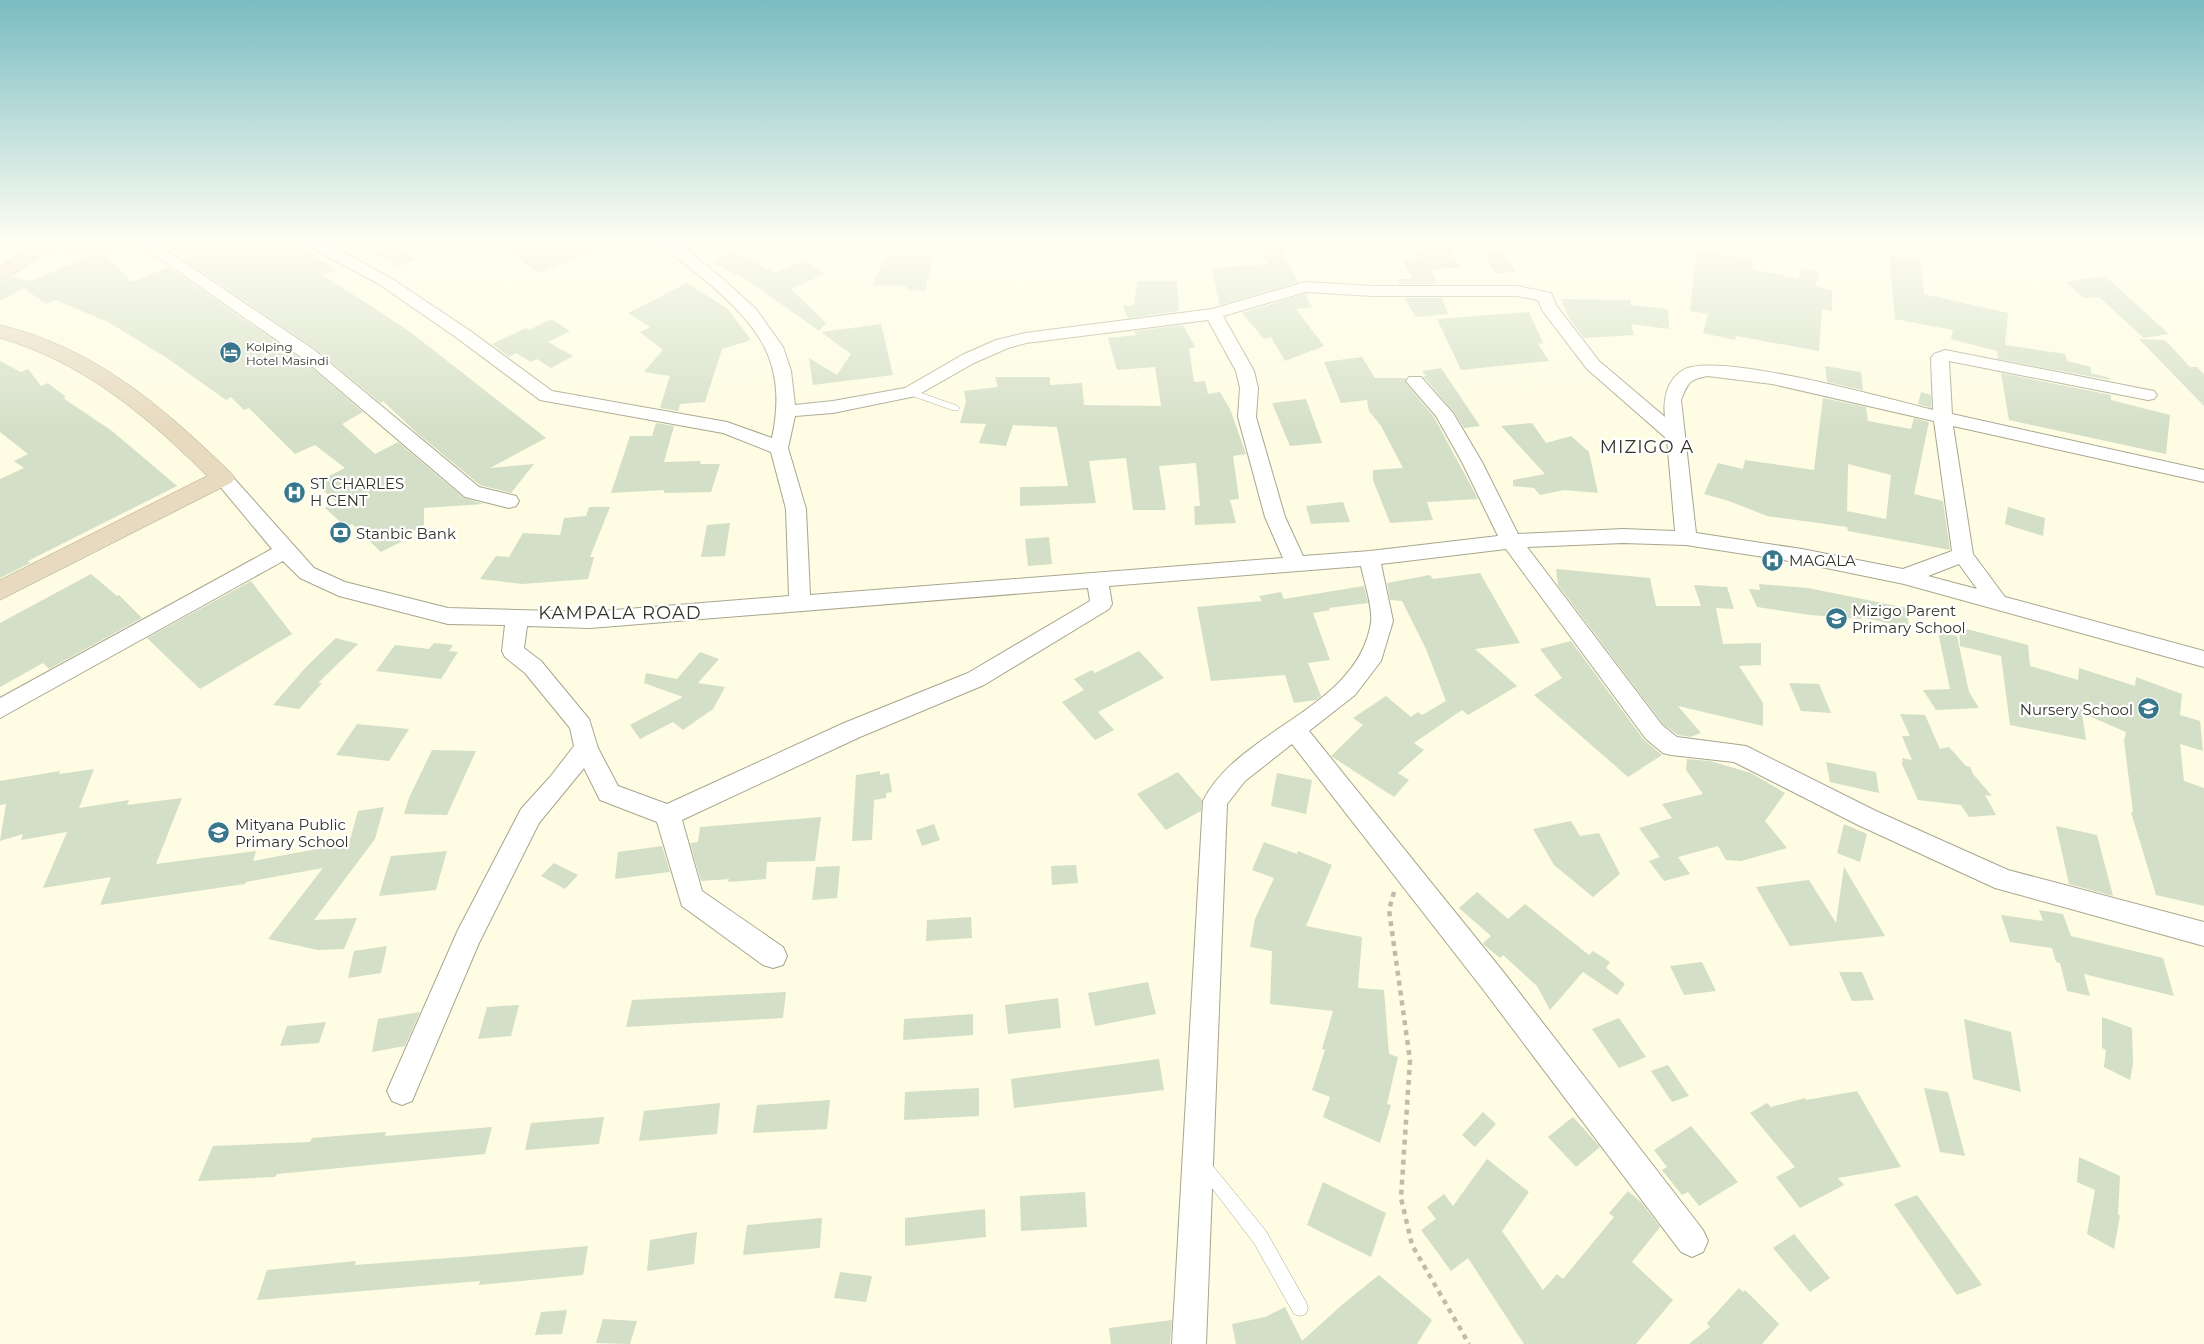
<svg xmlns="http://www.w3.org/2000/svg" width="2204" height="1344" font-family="Montserrat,sans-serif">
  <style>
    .building { fill: #d4dfc7; fill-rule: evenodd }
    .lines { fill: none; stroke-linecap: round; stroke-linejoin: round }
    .lane-casing { stroke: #a8a68e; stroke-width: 1 }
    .street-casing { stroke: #a8a68e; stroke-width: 2 }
    .secondary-casing { stroke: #a8a68e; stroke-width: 1 }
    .path { stroke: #bfbda8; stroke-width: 4.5; stroke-dasharray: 5 5; stroke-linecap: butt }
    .lane { fill: #fff; fill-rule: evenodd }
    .street { fill: #fff; fill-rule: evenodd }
    .secondary { fill: #e7dabf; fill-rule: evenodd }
    .labels { text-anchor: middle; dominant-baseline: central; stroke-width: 4.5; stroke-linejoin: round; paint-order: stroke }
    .far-poi-label { font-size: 12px; fill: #343329; stroke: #fff; text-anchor: start }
    .poi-label { font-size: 15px; fill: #343329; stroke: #fff; text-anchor: start }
    .quarter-label { font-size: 18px; letter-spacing: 1px; fill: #343329; stroke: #fff }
  </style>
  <rect width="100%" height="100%" fill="#fefce2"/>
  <!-- building -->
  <g class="building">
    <path d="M65,242H134L105,255L132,282L168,267L300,358L363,412L342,424L375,454L398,442L464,498L484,504L424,508V525L404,536L407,539L381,552L352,524L346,527L325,508L336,502L315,483L345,468L315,445L295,454L249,408L244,410L231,397L226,400L167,358L110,323L56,300L46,304L24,288L0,301V282L14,276L29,281L88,258L57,250Z"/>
    <path d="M162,242H294L336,270L323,275L409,331L546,438L490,468L534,464L511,493L480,485L417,433L383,401L381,403L314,348L185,260L189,258Z"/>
    <path d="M498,242H611V243L538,273Z"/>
    <path d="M394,245L418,259L398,267L374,253Z"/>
    <path d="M1280,247L1298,282L1220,305L1211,268L1268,264L1259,249Z"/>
    <path d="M1449,247L1460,267L1432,270L1437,284H1399L1397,279H1413L1403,260L1419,259L1414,251Z"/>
    <path d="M732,251L775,273L803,260L824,274L791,289L826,323L819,331L749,281L711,262Z"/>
    <path d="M1502,251L1516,272L1496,273L1483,253Z"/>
    <path d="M1696,251L1753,259V269L1798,279L1802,268L1819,272L1815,286L1832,290V311L1822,309L1819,351L1736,336L1735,340L1703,333L1708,314L1690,311Z"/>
    <path d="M886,254L933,256L925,291L906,290L907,286L873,285Z"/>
    <path d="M1889,255L1920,260L1924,294L2008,313L2005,345L2065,354L2067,361L2091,367V373L2110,378V380L1998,359L1997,351L1951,339L1953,330L1895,319Z"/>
    <path d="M2105,276L2169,334L2144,338L2099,297L2084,298L2065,282Z"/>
    <path d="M1137,281H1177L1179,311L1128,318L1123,306L1134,305Z"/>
    <path d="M687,283L728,309L751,340L722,349L705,402L680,404L678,411L660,408L670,376L644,372L663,350L640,332L650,327L628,313Z"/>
    <path d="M1305,294L1312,307L1296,309L1324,346L1285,361L1271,337L1264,339L1242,313Z"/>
    <path d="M1404,298H1442L1448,314L1416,317Z"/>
    <path d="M1561,299L1631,300V305L1668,309L1669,329L1631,324L1634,335L1584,338L1569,318Z"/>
    <path d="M1529,312L1543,343L1538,344L1549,361L1461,370L1437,319Z"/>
    <path d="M551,319L570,331L548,342L573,356L551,368L537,359L531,362L516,353L509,357L492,344L526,328L529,330Z"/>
    <path d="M881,324L893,375L813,385L809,358L837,375L851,354L821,332Z"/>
    <path d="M1183,325L1195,347L1189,348L1194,382L1205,381L1208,394L1220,392L1230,409L1246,454L1233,456L1239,499L1230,500L1236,523L1195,525L1194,506H1200L1196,463L1159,466L1166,510H1133L1126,458L1089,461L1096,503L1020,506V487L1068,486L1057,427L1013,425L1006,446L979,443L986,424L960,423L966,402L964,391L998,387L995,377H1050V385L1082,383L1084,405L1161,406L1155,367L1117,370L1108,338L1136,335L1134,331Z"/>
    <path d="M2139,339L2165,340L2190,367H2197L2204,374V406Z"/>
    <path d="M1362,357L1375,378H1406L1405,382L1434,417L1478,499L1427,502L1433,520L1390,523L1373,480V470L1403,468L1381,426L1369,411L1367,400L1341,403L1324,362Z"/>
    <path d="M0,361L21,372L28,369L41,386L48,383L66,397L63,398L112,431L177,486L28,561L30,563L0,578V479L24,468L14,461L28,454L0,432Z"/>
    <path d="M1825,366L1861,372L1863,390L1827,382Z"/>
    <path d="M1441,368L1480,426L1464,428L1454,412L1423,376H1426L1422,371Z"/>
    <path d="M2001,373L2111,395V400L2170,415L2166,454L2009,420Z"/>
    <path d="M1921,392L1931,395V408L1918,404Z"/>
    <path d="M1823,398L1866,407L1868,421L1911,429L1914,418L1929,422L1914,494L1943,501L1950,550L1848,531L1847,527L1767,516L1729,501L1704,494L1718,463L1743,469L1745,460L1814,470ZM1848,464L1891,475L1886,519L1847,511Z"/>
    <path d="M1306,399L1322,443L1290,446L1272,403Z"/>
    <path d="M656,423L674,426L664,462L701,461L700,464H720L711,492L664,493V490L611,493L630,436H652Z"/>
    <path d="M1532,423L1546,443L1571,436L1589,452L1598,493L1564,490L1540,495L1534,488L1513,486V480L1545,474L1501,426Z"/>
    <path d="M1343,502L1350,522L1311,524L1306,506Z"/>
    <path d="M589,507H610L590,557H594L588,579L522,584L480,579L496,556L509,557L523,533L560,535L564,518L586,516Z"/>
    <path d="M2008,507L2045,518L2043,536L2005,524Z"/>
    <path d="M730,523L725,556L701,557L707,525Z"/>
    <path d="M1049,537L1052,564L1028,566L1025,539Z"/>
    <path d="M1556,569L1650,578L1656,606H1701L1694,585L1727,587L1734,609L1716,608L1723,644L1761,643V665L1739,666L1763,703V726L1678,706L1701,733L1690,737L1678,735L1663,724L1558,585Z"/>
    <path d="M1480,573L1520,643L1475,649L1517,686L1468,715L1462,710L1414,743L1424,750L1398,773L1409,780L1394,797L1331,756L1363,725L1353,718L1386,696L1411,717L1418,712L1422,715L1446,701L1426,649L1402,601L1390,600L1387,583L1430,575L1433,579Z"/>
    <path d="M91,574L117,596L119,595L142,618L49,669L43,663L0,687V623Z"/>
    <path d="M251,581L292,634L200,689L147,638Z"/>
    <path d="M1759,584L1808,588L1907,608L1909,628L1861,617L1862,619L1810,615L1757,607L1749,589L1760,590Z"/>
    <path d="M1364,586L1368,603L1329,608L1330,610L1313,613L1330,660L1308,663L1321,696L1316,700L1294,703L1285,675L1211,681L1197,607L1262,601L1259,596L1281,592L1284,599Z"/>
    <path d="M1959,627L2028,645L2030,666L2078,680L2079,668L2135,686L2136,677L2182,694L2180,715L2200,721L2203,751L2180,744L2184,781L2204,788V906L2156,895L2131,812H2133L2124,741L2126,732L2082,713L2086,740L2010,725L2001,656L1960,646Z"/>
    <path d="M1938,632L1957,636L1969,692L1979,708L1936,710L1923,690L1950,689Z"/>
    <path d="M336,638L358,644L318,683H322L299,709L273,705L307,666Z"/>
    <path d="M1571,641L1644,740L1662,755L1628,777L1534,695L1562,678L1540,649Z"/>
    <path d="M434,643L453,645L449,651L458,652L441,679L376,671L395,645L429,649Z"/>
    <path d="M1139,651L1164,678L1098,712L1114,730L1095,740L1062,702L1084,690L1074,679L1092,670L1095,673Z"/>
    <path d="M700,652L719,659L698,683L725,687L713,709L683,730L673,722L640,739L630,725L683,697L644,683L646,673L677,679Z"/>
    <path d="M1789,683L1819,684L1831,713L1801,711Z"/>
    <path d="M1900,714L1925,715L1940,749L1949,747L1966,766L1970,767L1973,774L1992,796L1985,795L1996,815L1969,817L1961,805L1918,800L1901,762L1903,763L1902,758L1912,760L1902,736H1910Z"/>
    <path d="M357,724L409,729L389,761L336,755Z"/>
    <path d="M432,750L476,751L447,815L404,814L409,798Z"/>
    <path d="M1687,759L1710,761L1751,773L1785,793L1765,821L1787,848L1741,861L1726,860L1718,846L1678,857L1690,874L1664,881L1649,861L1660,857L1639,828L1672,818L1662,804L1703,794L1686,770Z"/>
    <path d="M1826,762L1876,772L1879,793L1830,782Z"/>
    <path d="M94,769L79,808L129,800L127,805L182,798L156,864L256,851L253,861L349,843L358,811L384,807L375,839L314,920L357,918L344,949L318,950L268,939L323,868L246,882L245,884L100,905L111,877L43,888L67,832L21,840L23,834L0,841L6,804L0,805V781L60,771L59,774Z"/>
    <path d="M880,771V775L889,773L892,792L886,793V798L874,800L872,840L852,841L856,775Z"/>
    <path d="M1178,772L1202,800L1201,811L1166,830L1137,794Z"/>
    <path d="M1277,773L1312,780L1306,814L1271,806Z"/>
    <path d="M821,817L815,861L767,862L766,879L728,882L729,879L701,881L690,843L698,842L700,827Z"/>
    <path d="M1571,821L1580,836L1599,833L1620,874L1593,897L1554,865L1533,829Z"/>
    <path d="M934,824L940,840L922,846L916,830Z"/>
    <path d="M1844,824L1867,834L1860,862L1837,853Z"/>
    <path d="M2056,826L2097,835L2113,896L2069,884Z"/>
    <path d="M1264,842L1297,854L1298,851L1332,865L1306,926L1362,937L1358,988L1384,990L1389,1054L1398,1057L1387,1104L1391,1105L1380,1143L1323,1117L1330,1097L1312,1090L1325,1050L1322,1049L1333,1011L1270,1004L1272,951L1250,947L1255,919L1274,878L1252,870Z"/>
    <path d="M662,846L670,872L615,879L618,852Z"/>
    <path d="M447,851L436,890L379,896L391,856Z"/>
    <path d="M554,863L578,875L565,889L541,876Z"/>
    <path d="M1076,865L1078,883L1052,885L1051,866Z"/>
    <path d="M840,866L837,898L812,900L816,867Z"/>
    <path d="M1844,867L1885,936L1790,946L1756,887L1809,880L1836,923Z"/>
    <path d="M1477,892L1508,919L1525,904L1589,955L1593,951L1610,962L1606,968L1625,984L1617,995L1583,972L1550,1010L1537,986L1503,955L1500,958L1484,945L1483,943L1491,936L1459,908Z"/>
    <path d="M2039,910L2063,914L2071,936L2163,958L2174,996L2084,974L2090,996L2067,991L2060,963L2056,962L2052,948L2010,942L2001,915L2043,921Z"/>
    <path d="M971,917L972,938L926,941L927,920Z"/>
    <path d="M387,946L381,973L348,978L354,951Z"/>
    <path d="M1702,962L1716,991L1684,995L1670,966Z"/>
    <path d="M1839,972H1862L1874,1000L1852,1001Z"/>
    <path d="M1148,982L1156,1014L1095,1026L1088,993Z"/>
    <path d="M786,992L783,1018L626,1027L632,1000Z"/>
    <path d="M1058,998L1061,1028L1008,1034L1005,1005Z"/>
    <path d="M519,1005L511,1036L478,1039L487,1007Z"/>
    <path d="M420,1012L405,1046L372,1052L378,1019Z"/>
    <path d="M973,1014V1035L903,1040L904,1019Z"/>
    <path d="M2102,1017L2132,1028L2133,1064L2130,1080L2104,1067L2106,1050L2102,1048Z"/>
    <path d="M1619,1018L1646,1057L1619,1068L1592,1029Z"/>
    <path d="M1964,1019L2011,1032L2021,1092L1973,1079Z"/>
    <path d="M326,1022L319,1043L280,1046L287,1026Z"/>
    <path d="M1159,1059L1164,1090L1014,1108L1011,1079Z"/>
    <path d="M1668,1065L1689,1096L1672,1102L1651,1071Z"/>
    <path d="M979,1088V1116L904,1120L905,1092Z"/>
    <path d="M1924,1088L1948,1092L1965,1156L1940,1152Z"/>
    <path d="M1857,1091L1901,1167L1838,1178L1844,1185L1800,1208L1776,1177L1795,1167L1750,1113L1767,1103L1771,1107L1805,1098L1806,1100Z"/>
    <path d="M830,1100L827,1129L753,1133L757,1105Z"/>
    <path d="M720,1103L717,1134L639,1141L644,1111Z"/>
    <path d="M1483,1112L1496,1124L1475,1147L1462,1135Z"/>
    <path d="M604,1117L599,1144L525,1150L531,1123Z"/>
    <path d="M1573,1117L1600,1147L1576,1167L1548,1137Z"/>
    <path d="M1691,1126L1738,1182L1699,1206L1688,1192L1682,1195L1662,1170L1667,1167L1654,1150Z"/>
    <path d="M492,1127L485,1154L277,1174L275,1177L198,1181L213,1146L310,1142L312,1138L386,1132L385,1136Z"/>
    <path d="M2079,1157L2120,1176L2118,1214L2120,1216L2114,1249L2087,1234L2095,1190L2077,1182Z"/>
    <path d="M1487,1159L1529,1192L1502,1231L1543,1290L1557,1274L1563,1279L1614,1217L1609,1213L1628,1191L1642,1203L1660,1227L1632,1262L1673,1300L1636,1344H1524L1468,1258L1451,1271L1421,1230L1436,1219L1427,1207L1444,1194L1453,1206Z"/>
    <path d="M1323,1182L1386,1213L1371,1257L1307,1225Z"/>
    <path d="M1085,1192L1087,1227L1021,1231L1020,1196Z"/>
    <path d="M1917,1195L1982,1285L1957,1295L1894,1204Z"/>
    <path d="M985,1209L986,1237L905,1246V1218Z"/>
    <path d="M822,1218L820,1248L743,1255L747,1225Z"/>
    <path d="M697,1232L694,1264L647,1271L650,1240Z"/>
    <path d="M1794,1234L1830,1278L1810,1292L1773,1248Z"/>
    <path d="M588,1246L583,1275L479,1285L480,1281L257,1300L267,1270L356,1261L355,1265L475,1256Z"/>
    <path d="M840,1272L872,1276L866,1302L834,1298Z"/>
    <path d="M1379,1275L1432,1320L1417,1344H1236L1232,1324L1265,1317L1285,1307L1302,1341L1343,1304Z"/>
    <path d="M1739,1288L1743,1292L1745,1290L1779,1324L1762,1344H1689L1710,1327L1707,1323Z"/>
    <path d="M567,1310L562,1334L535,1335L541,1312Z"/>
    <path d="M603,1319L637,1321L630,1344L596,1343Z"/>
    <path d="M1172,1320L1170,1344H1111L1109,1328Z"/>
  </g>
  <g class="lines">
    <defs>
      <g id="lane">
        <path d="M910,389L958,406L960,408L958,410H952L907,394L905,392Z"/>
        <path d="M1203,1157L1208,1160L1266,1231L1306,1302L1308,1308L1306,1314L1300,1316L1294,1314L1254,1243L1198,1170L1195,1165L1198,1160Z"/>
      </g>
      <g id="street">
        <path d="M136,242H154L313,349L479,487L516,496L519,501L516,506L509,508L465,497L301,357Z"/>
        <path d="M304,242H324L391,278L469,330L552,391L727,422L772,438C789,359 756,323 699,275C687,265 670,255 661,242H678L723,279L756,309L783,347L791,371L795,405L833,401L905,388L962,355L996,340L1025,333L1212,309L1305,282L1373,286H1517L1551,293L1556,305L1599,361L1665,417C1663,401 1666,380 1683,370C1717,351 1889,399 1933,410L1931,358L1934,354L1945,350L2154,391L2157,395L2154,399L2148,400L1949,361L1952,414L2204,470V482L1953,426L1973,554L2005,597L2204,651V667L1904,584L1802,563L1686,545L1623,543L1527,547L1662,725L1677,737L1746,746L1876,811L2008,870L2204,922V946L1995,888L1858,825L1734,762L1671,755L1663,753L1646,739L1506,549L1381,564L1393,621L1381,661L1355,695L1309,731L1505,974L1703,1230L1708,1241L1703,1252L1692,1257L1681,1252L1485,992L1292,744L1245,781L1227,804L1206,1344H1172L1203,801C1239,729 1359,708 1371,622C1373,608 1364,581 1361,566L1109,586L1112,604L1109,609L984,685L860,737L682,820L702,891L783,947L787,956L783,965L773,968L763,965L682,906L657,822L600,800L584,768L539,823L479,943L412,1101L402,1105L392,1101L387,1091L458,930L521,809L550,777L574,746L570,728L525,673L505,657L502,651L505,625L448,624L339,596L300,578L283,561L0,718V698L272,549L213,478L216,474L223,472L230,474L314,568L345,582L448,608L590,612L789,596L786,509L771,452L723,433L540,400L457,338L379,284L306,245ZM1306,292L1373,296H1517L1538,300L1542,310L1587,369L1667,439L1675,531L1623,529L1518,534L1482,462L1453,413L1421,377H1409L1406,381L1436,416L1462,462L1498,536L1370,551L1303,556L1285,517L1256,417L1258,388L1254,371L1223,316ZM1208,320L1236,371L1240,388L1238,417L1265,517L1283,558L810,595L806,509L788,448L795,416L833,413L916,396L974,363L1008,348L1026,343ZM1708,376L1772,384L1934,421L1952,551L1903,569L1802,549L1696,533L1681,400C1688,383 1689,379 1708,376ZM1959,564L1977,589L1928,576ZM1088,588L1090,601L968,673L844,723L667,804L618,786L598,748L589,719L541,661L524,648L527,626L590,628Z"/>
      </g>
      <g id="secondary">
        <path d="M40,242H63L60,246L7,278L0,280V266Z"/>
        <path d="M0,325C95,348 162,406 231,473L235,478L231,483L0,600V580L207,476C147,416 83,362 0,338Z"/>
      </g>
    </defs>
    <!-- lane casing -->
    <use href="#lane" class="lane-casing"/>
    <!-- street casing -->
    <use href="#street" class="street-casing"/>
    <!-- secondary casing -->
    <use href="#secondary" class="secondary-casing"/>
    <!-- path -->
    <path class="path" d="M1394,892L1389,910L1410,1060L1401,1198L1412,1245L1469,1344"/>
    <!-- lane -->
    <use href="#lane" class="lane"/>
    <!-- street -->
    <use href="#street" class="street"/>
    <!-- secondary -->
    <use href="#secondary" class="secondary"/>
  </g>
  <!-- sky -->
  <linearGradient id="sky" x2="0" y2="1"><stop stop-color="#79bcc2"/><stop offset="0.56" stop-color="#fffef2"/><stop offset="1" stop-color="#fffef2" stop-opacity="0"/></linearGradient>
  <rect width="2204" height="430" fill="url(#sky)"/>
  <!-- icons -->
  <defs>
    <symbol id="hotel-disc" viewBox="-11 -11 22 22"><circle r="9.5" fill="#37768b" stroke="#fff"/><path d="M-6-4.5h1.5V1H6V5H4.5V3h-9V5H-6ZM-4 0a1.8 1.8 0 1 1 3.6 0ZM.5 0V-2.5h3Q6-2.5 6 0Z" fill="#fff"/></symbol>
    <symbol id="hospital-disc" viewBox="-11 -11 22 22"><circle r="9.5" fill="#37768b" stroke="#fff"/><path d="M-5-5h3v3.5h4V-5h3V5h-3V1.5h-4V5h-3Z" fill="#fff"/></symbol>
    <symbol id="bank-disc" viewBox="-11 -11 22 22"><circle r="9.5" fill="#37768b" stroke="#fff"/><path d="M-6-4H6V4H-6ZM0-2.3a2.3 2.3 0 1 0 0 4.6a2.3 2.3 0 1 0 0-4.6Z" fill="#fff"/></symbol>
    <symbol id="school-disc" viewBox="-11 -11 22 22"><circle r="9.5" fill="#37768b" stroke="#fff"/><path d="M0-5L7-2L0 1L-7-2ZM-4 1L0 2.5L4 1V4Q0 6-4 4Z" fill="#fff"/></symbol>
  </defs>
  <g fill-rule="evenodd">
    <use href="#hotel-disc" x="218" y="340" width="25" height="25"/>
    <use href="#hospital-disc" x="282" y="480" width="25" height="25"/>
    <use href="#bank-disc" x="328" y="520" width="25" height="25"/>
    <use href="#hospital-disc" x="1760" y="548" width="25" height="25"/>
    <use href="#school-disc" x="1824" y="606" width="25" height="25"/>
    <use href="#school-disc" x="2136" y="696" width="25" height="25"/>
    <use href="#school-disc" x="206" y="820" width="25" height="25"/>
  </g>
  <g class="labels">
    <!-- far-poi labels -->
    <g class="far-poi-label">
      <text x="246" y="346">Kolping<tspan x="246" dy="14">Hotel Masindi</tspan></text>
    </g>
    <!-- poi labels -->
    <g class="poi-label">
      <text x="310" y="483">ST CHARLES<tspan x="310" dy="17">H CENT</tspan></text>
      <text x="356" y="533">Stanbic Bank</text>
      <text x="1789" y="560">MAGALA</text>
      <text x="1852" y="610">Mizigo Parent<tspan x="1852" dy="17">Primary School</tspan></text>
      <text x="2133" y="709" text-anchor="end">Nursery School</text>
      <text x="235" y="824">Mityana Public<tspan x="235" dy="17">Primary School</tspan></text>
    </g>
    <!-- quarter labels -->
    <g class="quarter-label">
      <text x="1647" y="447">MIZIGO A</text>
      <text x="620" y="613">KAMPALA ROAD</text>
    </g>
  </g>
</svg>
